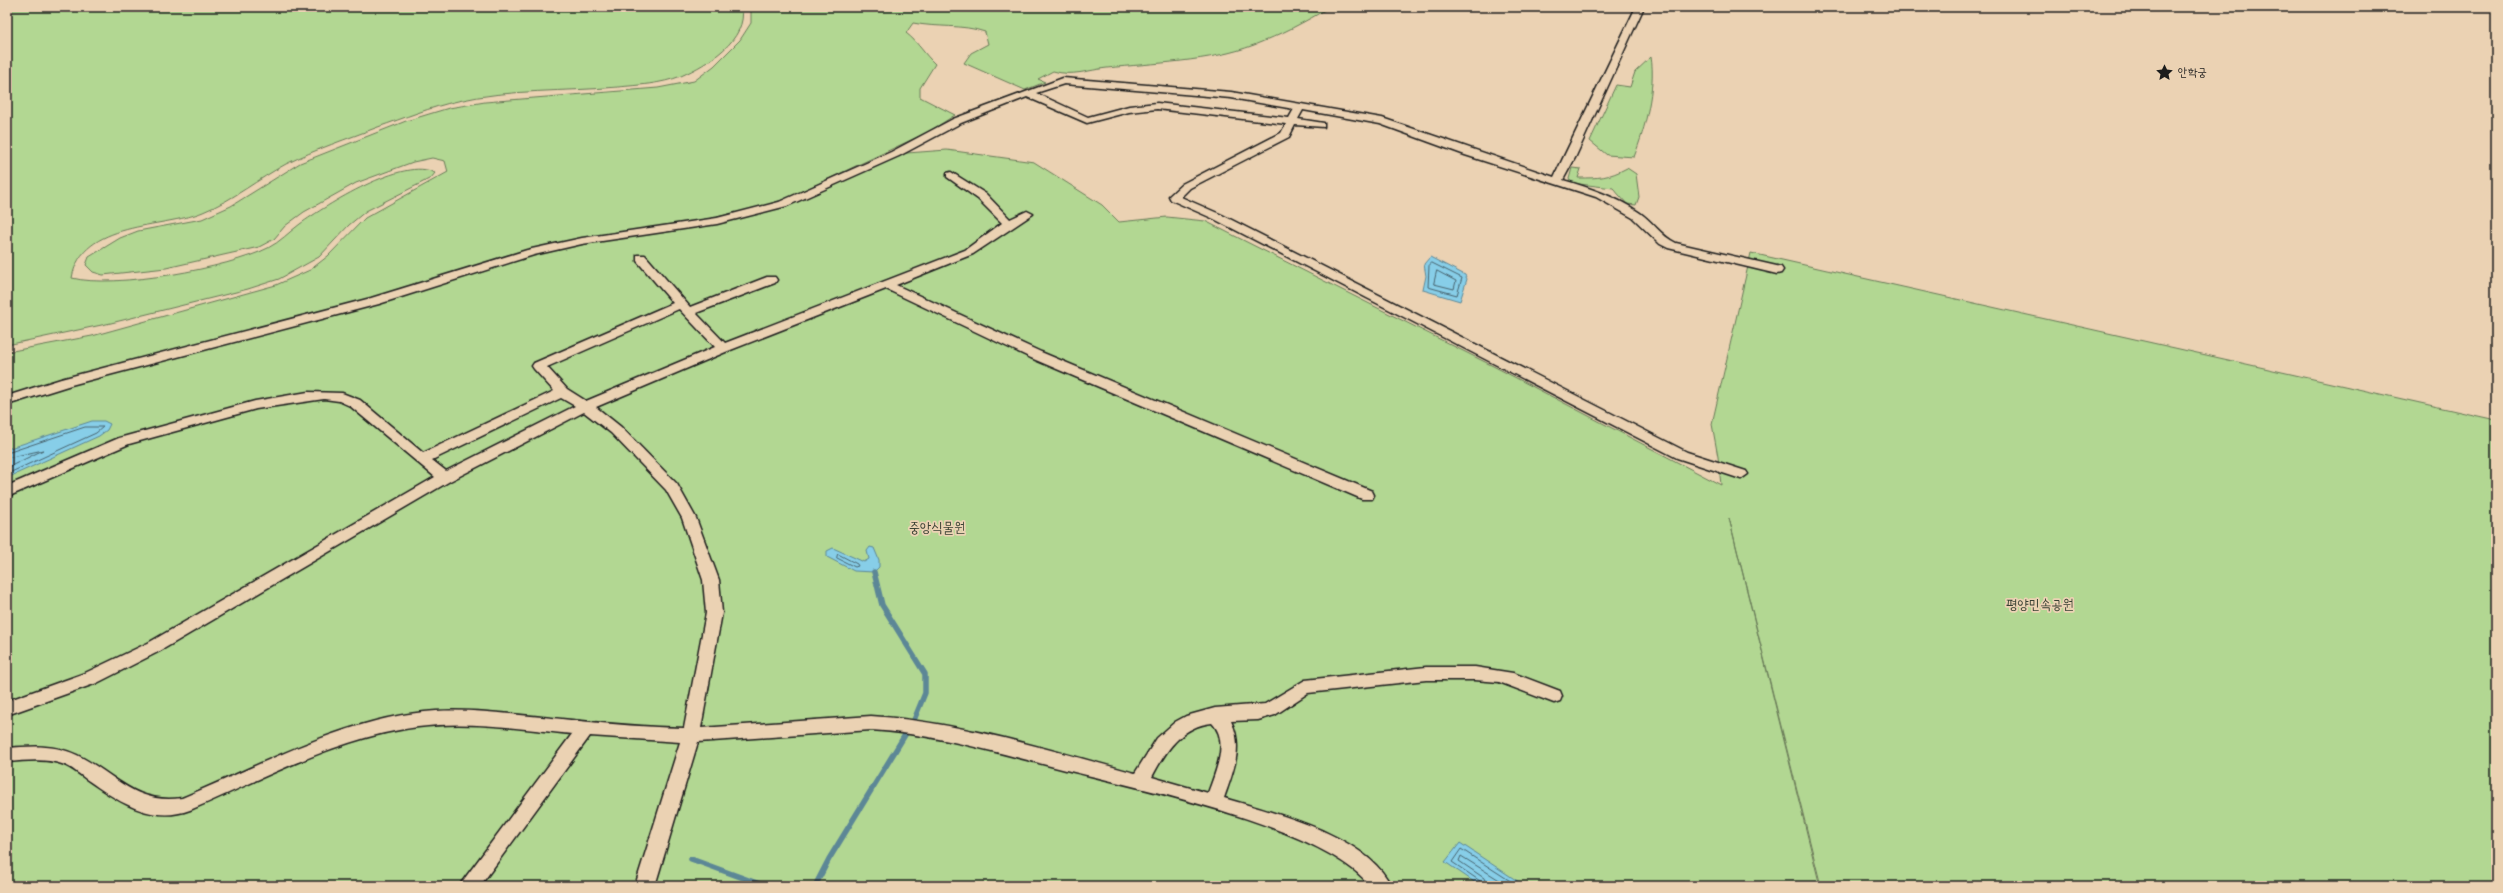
<svg xmlns="http://www.w3.org/2000/svg" width="2503" height="893" font-family="Dekko,'Poor Story',sans-serif">
  <style>
    .green { fill: #b2d792; stroke: #677a57 }
    .water { fill: #87cee8; stroke: #5c8796 }
    .lines { fill: none; stroke-linecap: round; stroke-linejoin: round }
    .shore { stroke: #47636e; stroke-width: 1 }
    .stream { stroke: #5c8796; stroke-width: 5.5 }
    .minor-casing { stroke: #1c1c1c; stroke-width: 3 }
    .minor { fill: #ebd2b3; fill-rule: evenodd }
    .labels { text-anchor: middle; dominant-baseline: central; stroke-width: 3.5; stroke-linejoin: round; paint-order: stroke }
    .far-poi-label { font-size: 12px; fill: #1c1c1c; stroke: #ebd2b3; text-anchor: start }
    .park-label { font-size: 14px; fill: #3a4134; stroke: #ebd2b3 }
  </style>
  <rect width="100%" height="100%" fill="#ebd2b3"/>
  <filter id="ink" filterUnits="userSpaceOnUse"><feTurbulence type="fractalNoise" baseFrequency=".025" numOctaves="2"/><feDisplacementMap in="SourceGraphic" scale="8" xChannelSelector="R" yChannelSelector="G"/><feConvolveMatrix kernelMatrix="1 2 1 2 8 2 1 2 1" color-interpolation-filters="sRGB"/></filter>
  <g filter="url(#ink)">
    <!-- green -->
    <g class="green">
      <path d="M7,7H742C748,40 708,64 681,76C661,84 639,85 618,87C565,92 509,89 458,101C431,107 404,118 378,127C347,139 316,149 286,164C258,179 233,200 203,212C163,229 82,220 72,278C114,289 229,268 268,248C280,242 289,232 300,224C325,206 405,155 435,173L431,178L366,211L349,225L319,257L279,279L248,289L111,323L7,345Z"/>
      <path d="M751,7H1330C1305,22 1280,35 1254,45C1210,62 1153,63 1107,68C1088,70 1072,77 1053,71L1038,79L1045,82L1025,90L964,63L971,53L988,44L985,32C962,24 937,28 913,23L906,33C918,42 924,54 935,64L920,88V97L955,115L930,131L790,197L760,208L697,221L528,250L288,323L30,388L7,397V352L92,336L276,285L310,270L328,256L365,218L448,172L445,161L432,158L413,162L356,183L304,212L285,226L274,239L259,247L166,268L103,275L93,272L86,265L89,257L120,238L138,231L202,219L231,206L300,163L406,121L449,108L485,102L658,88L694,81L714,66L740,40L751,23Z"/>
      <path d="M1651,57C1656,87 1645,129 1634,157L1607,155L1590,141L1616,85L1630,87L1635,72Z"/>
      <path d="M947,150L1034,162L1102,205L1119,222L1167,217L1205,221L1497,368L1721,485L1718,457L1712,424L1751,253L2496,420V886H1821L1729,518L1820,886H7V404L41,392L351,312L536,253L757,213L892,157L907,153Z"/>
      <path d="M1572,168L1581,169L1578,178C1599,178 1608,178 1627,168L1636,174L1639,197L1636,205L1627,204L1613,188L1571,183L1569,179Z"/>
    </g>
    <!-- water -->
    <g class="water">
      <path d="M1430,257L1465,275L1467,279L1460,301L1423,290L1426,276L1424,264Z"/>
      <path d="M92,421H104L110,424L107,430L99,436L7,478V449Z"/>
      <path d="M870,547L874,548L879,560V567L874,572L854,571L827,557V551L833,548L864,562L869,559L867,551Z"/>
      <path d="M1460,843L1525,886H1480L1445,862Z"/>
    </g>
    <g class="lines">
      <!-- shore -->
      <g class="shore">
        <path d="M1432,263L1462,278L1457,295L1428,287L1429,266Z"/>
        <path d="M1437,271L1456,281L1454,289L1434,284Z"/>
        <path d="M7,453L85,427H103L96,433L7,474"/>
        <path d="M7,458L43,450L7,468"/>
        <path d="M838,554L857,564L858,566L855,567L837,558Z"/>
        <path d="M1482,886L1480,881L1452,862L1461,849L1518,886"/>
        <path d="M1487,886L1484,878L1459,861L1461,856L1509,886"/>
      </g>
      <!-- stream -->
      <g class="stream">
        <path d="M874,572L882,605L925,674V693L914,720"/>
        <path d="M691,859L765,886"/>
        <path d="M815,886L829,859L908,730"/>
      </g>
      <defs>
        <g id="minor">
          <path d="M1636,7H1644L1576,156L1563,180C1590,188 1617,197 1640,213C1653,222 1661,236 1676,243L1781,267L1783,270L1781,273L1777,274L1668,248L1660,244L1633,218L1596,197L1465,155L1380,124L1303,110L1298,119L1324,123V127L1295,125L1289,137L1190,188L1181,197L1222,215L1687,452L1746,471L1748,474L1741,479L1677,458L1214,219L1171,200L1169,196L1182,184L1281,133L1286,124L1157,109L1129,112L1087,123L1027,97L961,123L899,156L787,206L717,224L582,244L534,255L379,304L71,385L7,405V396L61,379L371,298L527,250L582,238L717,218L779,202L891,152L953,119L1063,78L1231,92L1382,118L1554,177ZM1064,84L1231,98L1294,109L1289,118L1157,103L1129,106L1088,117L1036,93Z"/>
          <path d="M951,172L986,194L1010,219L1027,211L1033,214L973,254L896,285L1041,352L1372,491L1374,495L1372,499H1362L1031,358L886,289L728,351L596,407L621,427L677,484L696,518L719,580L722,613L701,728L871,716C961,722 1049,750 1135,773L1157,738L1175,722L1186,716L1215,708L1265,704L1305,680L1426,667H1475L1513,673L1560,691L1562,696L1560,701L1554,703L1499,682L1475,680H1426L1308,693L1275,715L1258,720L1231,721C1244,747 1233,772 1224,798C1274,813 1367,835 1391,886H1370C1327,828 1139,788 1066,770C1001,754 938,734 871,730L698,742L655,886H635L680,742L590,736L480,886H459L572,734C521,729 469,720 418,727C338,737 263,779 190,810C152,824 119,802 89,781C80,775 72,767 62,764C45,758 25,761 7,762V748C31,746 55,744 77,755C116,774 134,805 182,798C261,765 350,716 436,711C472,709 507,714 542,717C589,722 636,727 684,728L706,613L703,580L682,518L666,490L611,433L584,412L450,481L160,651L97,683L7,715V701L85,673L148,643L435,477L350,406L339,401L324,399L256,409L129,444L7,497V486L119,438L255,401L308,392L342,393L360,400L423,453L554,391L534,369L532,366L534,363L673,303L637,261V255H645L690,307L767,277H775L777,280L775,283L696,313L725,343L965,250L1002,223L978,199L947,177V173ZM679,309L715,347L586,401L567,389L547,367ZM561,398L575,406L446,471L432,460ZM1212,723C1230,741 1215,773 1208,793L1152,777C1165,752 1181,726 1212,723Z"/>
        </g>
      </defs>
      <!-- minor casing -->
      <use href="#minor" class="minor-casing"/>
      <!-- minor -->
      <use href="#minor" class="minor"/>
    </g>
  </g>
  <!-- icons -->
  <defs>
    <symbol id="sight-bare" viewBox="-9 -9 18 18"><path d="M0-6L1.8-2.2L6-1.7L2.9 1.2L3.7 5.4L0 3.3L-3.7 5.4L-2.9 1.2L-6-1.7L-1.8-2.2Z" fill="#1c1c1c" stroke="#ebd2b3" stroke-width="2.5" paint-order="stroke"/></symbol>
  </defs>
  <g fill-rule="evenodd">
    <use href="#sight-bare" x="2152" y="60" width="25" height="25"/>
  </g>
  <g class="labels">
    <!-- far-poi labels -->
    <g class="far-poi-label">
      <text x="2178" y="73">안학궁</text>
    </g>
    <!-- park labels -->
    <g class="park-label">
      <text x="937" y="529">중앙식물원</text>
      <text x="2040" y="606">평양민속공원</text>
    </g>
  </g>
  <!-- margin -->
  <rect width="2503" height="893" fill="none" stroke="#ebd2b3" stroke-width="24"/>
  <rect x="12" y="12" width="2479" height="869" fill="none" stroke="#1c1c1c" stroke-width="1.5" filter="url(#ink)"/>
</svg>
